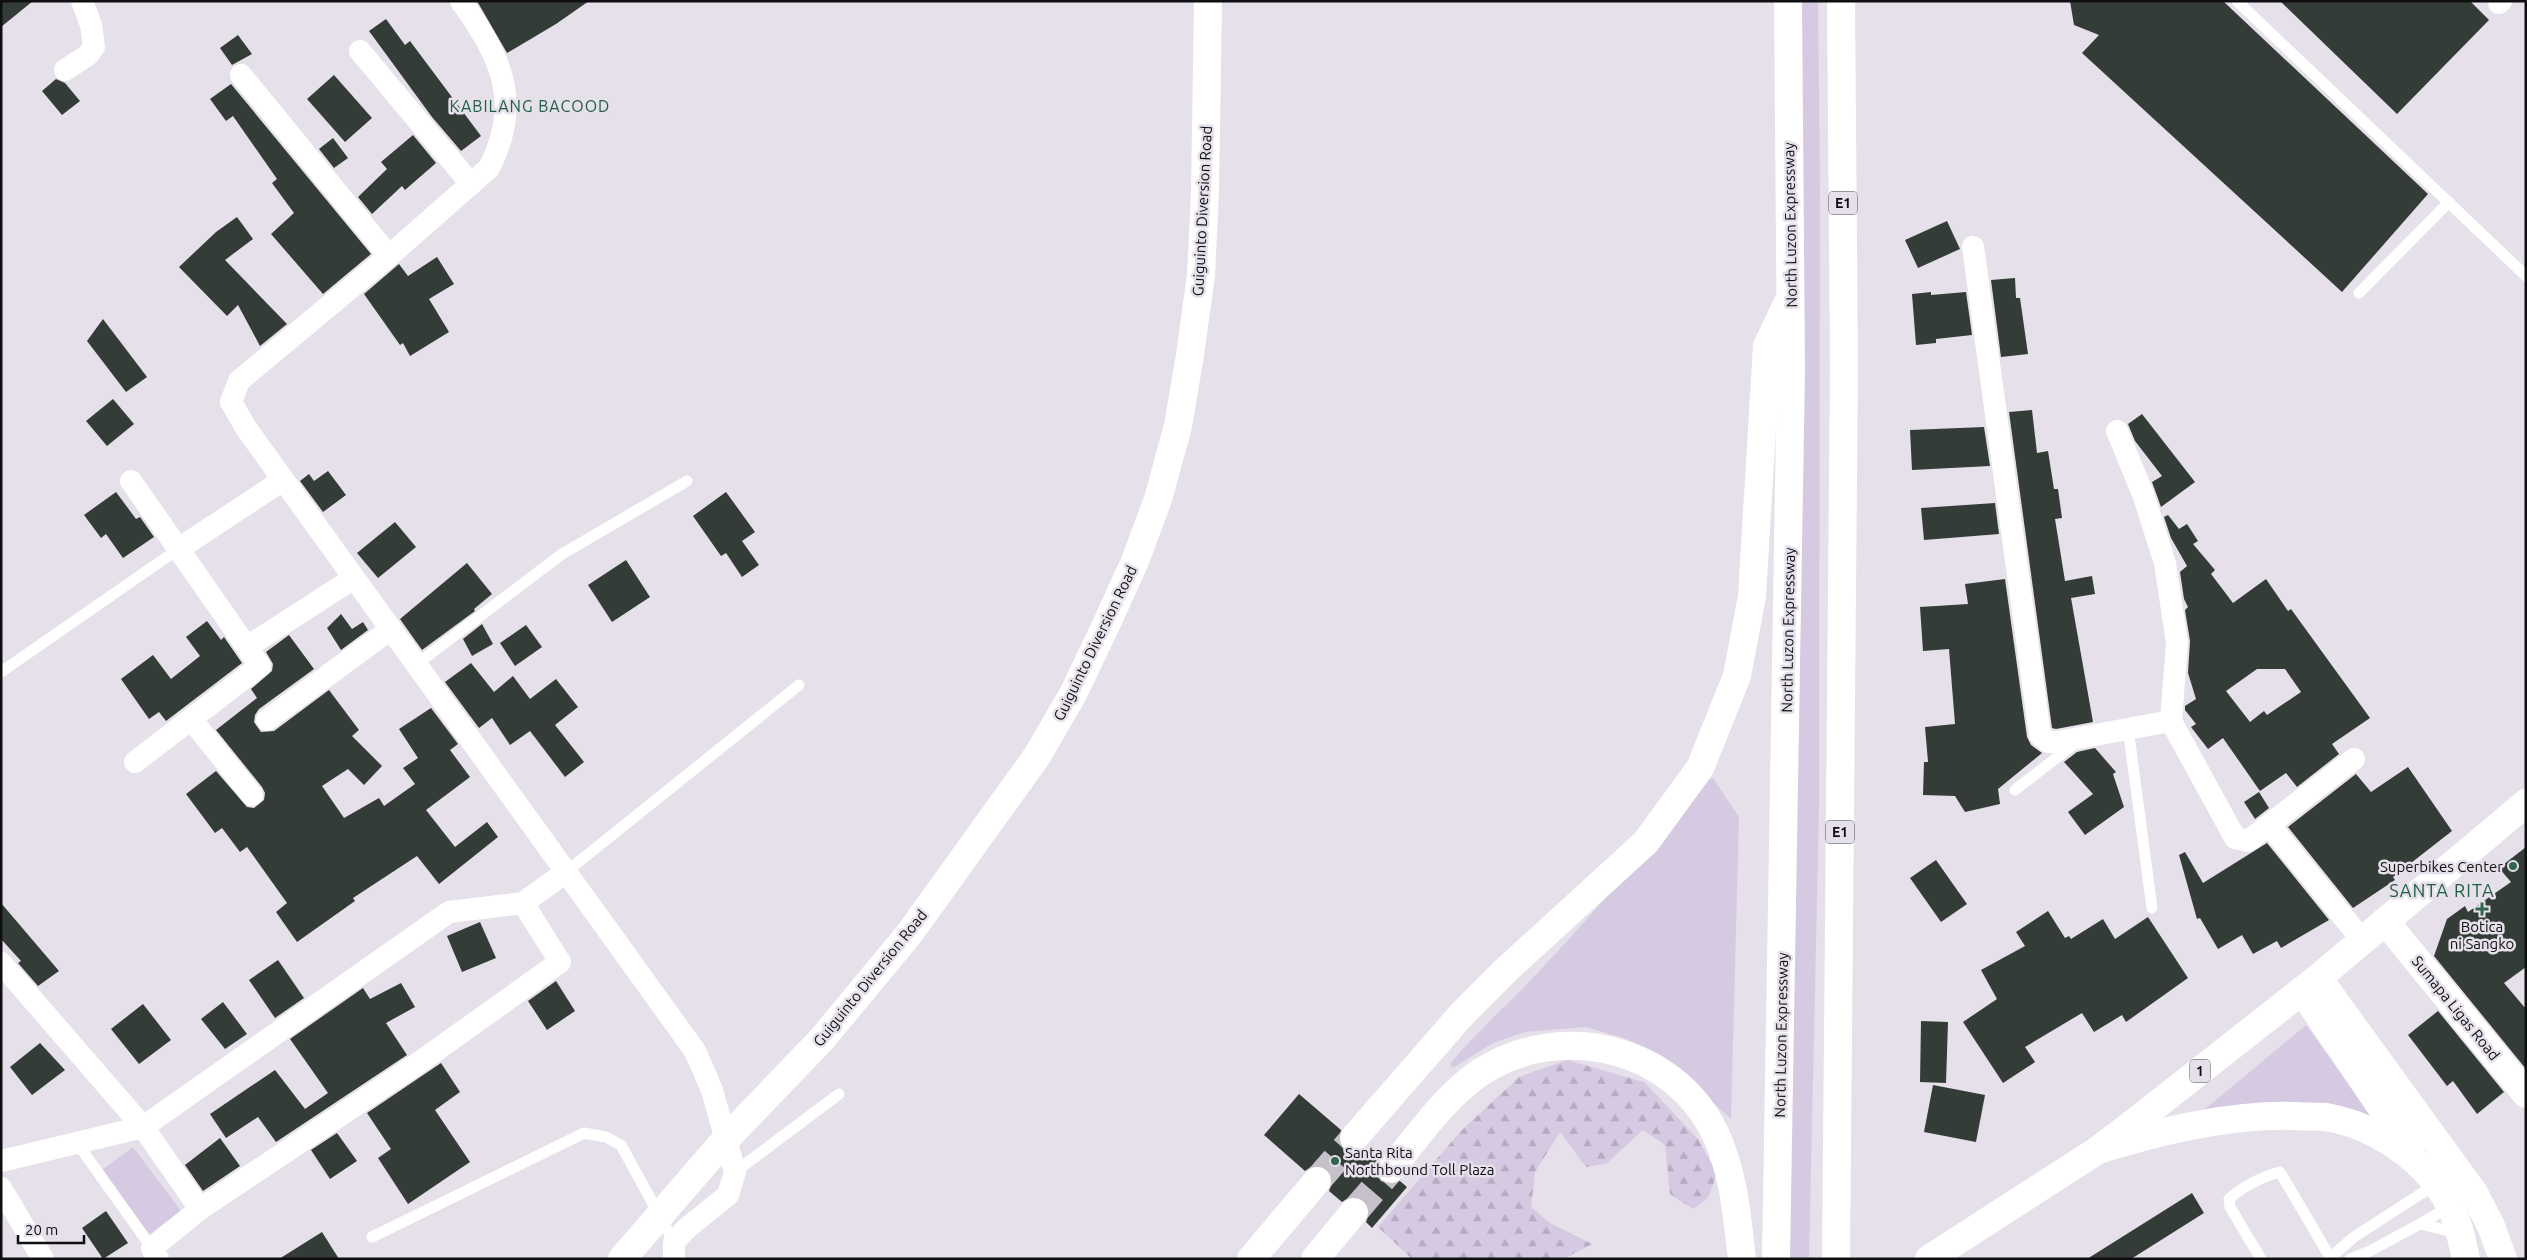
<svg xmlns="http://www.w3.org/2000/svg" width="2527" height="1260" font-family="Ubuntu,sans-serif">
  <style>
    .grass { fill: #d6c9e2 }
    .forest { fill: url(#forest-firs) }
    .building { fill: #343c37; fill-rule: evenodd }
    .lines { fill: none; stroke-linecap: round; stroke-linejoin: round }
    .motorway-tunnel { stroke: #c5c0c9; stroke-width: 28; stroke-dasharray: 28 14; stroke-linecap: butt }
    .service { stroke: #fff; stroke-width: 11 }
    .minor { stroke: #fff; stroke-width: 22 }
    .secondary { stroke: #fff; stroke-width: 28 }
    .primary { stroke: #fff; stroke-width: 28 }
    .trunk { stroke: #fff; stroke-width: 28 }
    .motorway { stroke: #fff; stroke-width: 28 }
    .poi-dot { fill: #31664c; stroke: #e5e0ea; stroke-width: 2 }
    .labels { text-anchor: middle; dominant-baseline: central; stroke-width: 5; stroke-linejoin: round; paint-order: stroke }
    .shield { fill: #e5e0ea; stroke: #4f4d52; stroke-width: 1 }
    .shield-label { font-size: 14px; font-weight: bold; fill: #0f0e11 }
    .street-label { font-size: 15px; fill: #0f0e11; stroke: #e5e0ea }
    .poi-label { font-size: 15px; fill: #0f0e11; stroke: #e5e0ea; text-anchor: end }
    .neighbourhood-label { font-size: 16px; letter-spacing: 1px; fill: #1f5e42; stroke: #e5e0ea }
    .quarter-label { font-size: 18px; letter-spacing: 1px; fill: #1f5e42; stroke: #e5e0ea }
  </style>
  <defs>
    <pattern id="forest-firs" width="22" height="20" patternUnits="userSpaceOnUse" patternTransform="scale(1.25)"><rect width="22" height="20" fill="#d6c9e2"/><path d="M5 1l3.5 6h-7zM16 11l3.5 6h-7z" fill="#b6abc1"/></pattern>
  </defs>
  <rect width="100%" height="100%" fill="#e5e0ea"/>
  <!-- grass -->
  <g class="grass">
    <path d="M1792,1H1818L1820,182L1819,809L1809,1259H1787Z"/>
    <path d="M1713,778L1739,817L1731,1119L1665,1059L1627,1039L1586,1027L1525,1032L1493,1043L1453,1068L1450,1064C1479,1029 1514,999 1545,965C1600,906 1653,844 1704,781Z"/>
    <path d="M2306,1025L2378,1124L2204,1110Z"/>
    <path d="M133,1147L181,1211L148,1235L101,1171Z"/>
  </g>
  <!-- forest -->
  <path class="forest" d="M1567,1060L1644,1082L1698,1139L1717,1174L1708,1198L1693,1209L1670,1194L1665,1145L1643,1130L1606,1164L1586,1167L1560,1132L1535,1172L1531,1207L1550,1223L1592,1244L1564,1259H1412L1378,1227L1461,1131L1519,1077Z"/>
  <!-- building -->
  <g class="building">
    <path d="M1,1H33L1,27Z"/>
    <path d="M477,1H589L556,24L507,53Z"/>
    <path d="M2070,1H2223L2428,194L2342,292L2082,53L2099,35L2074,25Z"/>
    <path d="M2280,1H2470L2489,20L2397,114Z"/>
    <path d="M386,19L405,45L410,41L481,136L461,151L432,117L369,31Z"/>
    <path d="M238,35L252,54L232,65L220,48Z"/>
    <path d="M334,75L372,118L345,142L307,99Z"/>
    <path d="M56,79L65,83L80,101L62,115L42,91Z"/>
    <path d="M231,84L371,254L323,294L271,234L294,213L272,183L277,179L233,116L226,121L210,99Z"/>
    <path d="M413,135L436,163L405,190L402,186L372,214L358,197L387,169L381,162Z"/>
    <path d="M333,138L348,158L334,168L319,149Z"/>
    <path d="M237,217L253,239L225,260L287,324L260,346L238,305L227,316L179,267L216,232Z"/>
    <path d="M1947,221L1960,249L1918,268L1905,240Z"/>
    <path d="M437,257L454,284L429,299L449,332L410,356L403,343L400,345L364,294L399,264L408,276Z"/>
    <path d="M2015,278L2016,298H2020L2028,354L2001,357L1991,280Z"/>
    <path d="M1931,292V295L1966,292L1972,335L1936,339V343L1916,345L1912,294Z"/>
    <path d="M103,319L147,377L126,392L87,341Z"/>
    <path d="M113,399L134,424L107,446L86,421Z"/>
    <path d="M2032,410L2037,453L2048,451L2054,489H2058L2062,518L2055,519L2065,581L2092,576L2095,594L2071,598L2093,722L2056,729L2052,728L2009,412Z"/>
    <path d="M2142,414L2195,482L2161,507L2152,482L2162,476L2135,441L2128,424Z"/>
    <path d="M1984,427L1990,466L1912,470L1910,430Z"/>
    <path d="M328,471L346,495L323,512L300,481L309,474L314,481Z"/>
    <path d="M116,492L136,519L140,517L154,537L123,558L106,534L101,538L84,515Z"/>
    <path d="M726,492L755,532L742,541L759,565L742,577L726,553L721,556L693,516Z"/>
    <path d="M1995,503L1999,534L1924,540L1921,508Z"/>
    <path d="M2168,515L2179,529L2187,524L2198,541L2193,544L2215,570L2211,574L2233,603L2266,579L2288,611L2291,609L2370,718L2332,744L2339,754L2297,787L2286,773L2260,791L2223,738L2208,749L2191,727L2196,724L2185,710V706L2196,699L2188,673L2190,641L2185,610L2188,607L2184,599L2180,572L2187,566L2171,538L2164,517ZM2257,669H2285L2301,692L2267,715L2264,711L2250,722L2226,691Z"/>
    <path d="M395,522L416,547L378,578L357,553Z"/>
    <path d="M626,560L650,597L612,622L588,585Z"/>
    <path d="M467,563L492,594L474,609L475,611L422,650L400,619Z"/>
    <path d="M2005,579L2027,737L2031,745L2042,753L1998,789L2000,804L1965,812L1955,796L1923,795L1924,762H1928L1925,727L1955,724L1949,649L1923,651L1920,607L1968,604L1965,584Z"/>
    <path d="M341,614L352,629L363,622L368,630L341,650L327,628Z"/>
    <path d="M207,621L221,640L224,637L242,663L166,721L159,712L149,719L121,679L153,655L171,679L200,656L186,637Z"/>
    <path d="M482,624L493,644L472,656L463,639Z"/>
    <path d="M526,625L542,647L515,666L500,643Z"/>
    <path d="M289,635L314,669L259,709L255,715L254,722L261,732L274,731L329,690L359,730L352,736L382,766L364,785L348,769L322,786L344,818L379,798L384,806L415,784L403,768L418,758L399,729L431,708L458,744L450,750L470,777L426,810L455,847L487,822L498,837L439,884L417,856L353,898L355,901L297,942L276,912L287,903L247,847L240,852L222,828L215,833L186,794L216,771L247,807L254,808L264,800L265,793L262,787L216,730L257,698L251,689L272,671L273,664L266,652Z"/>
    <path d="M471,663L494,692L513,676L530,699L556,679L578,707L555,725L584,762L565,777L530,731L510,745L492,718L479,728L445,682Z"/>
    <path d="M2095,748L2116,772L2113,774L2124,807L2085,835L2068,812L2093,794L2064,762L2077,752Z"/>
    <path d="M2408,767L2452,831L2393,877L2395,880L2353,908L2288,827L2356,774L2371,792Z"/>
    <path d="M2259,792L2269,808L2255,819L2244,802Z"/>
    <path d="M2267,843L2329,920L2281,948L2277,941L2253,954L2242,935L2218,949L2200,918L2197,919L2179,855L2185,852L2203,883Z"/>
    <path d="M2526,847V967L2504,983L2526,1009V1069L2434,956L2447,919L2465,906L2468,912L2511,882L2499,868Z"/>
    <path d="M1936,860L1967,904L1941,922L1910,878Z"/>
    <path d="M1,903L59,971L38,986L18,963L21,961L1,939Z"/>
    <path d="M2048,911L2065,938L2069,936L2071,939L2103,919L2115,939L2148,917L2188,978L2126,1022L2122,1015L2094,1032L2082,1013L2025,1047L2035,1062L2003,1083L1963,1022L1997,999L1981,970L2025,946L2016,932Z"/>
    <path d="M480,922L496,958L462,972L447,936Z"/>
    <path d="M278,960L304,998L275,1018L249,980Z"/>
    <path d="M556,981L575,1011L547,1030L528,1001Z"/>
    <path d="M401,983L415,1007L386,1023L407,1055L276,1142L258,1117L226,1138L210,1114L275,1070L305,1109L328,1093L290,1039L363,988L370,999Z"/>
    <path d="M223,1002L247,1034L225,1049L201,1019Z"/>
    <path d="M143,1004L171,1040L139,1064L111,1029Z"/>
    <path d="M2438,1011L2504,1092L2477,1114L2453,1081L2447,1086L2408,1035Z"/>
    <path d="M1921,1021L1948,1022L1946,1083L1920,1082Z"/>
    <path d="M40,1043L65,1070L32,1095L10,1067Z"/>
    <path d="M441,1063L460,1092L435,1110L470,1162L408,1204L378,1158L391,1149L367,1113Z"/>
    <path d="M1933,1085L1985,1095L1976,1142L1924,1132Z"/>
    <path d="M1299,1094L1341,1130L1339,1143L1344,1150L1351,1153L1364,1150L1378,1162L1376,1174L1381,1181L1389,1184L1400,1181L1407,1187L1372,1228L1366,1222L1369,1214L1368,1206L1364,1200L1356,1197L1348,1198L1342,1202L1329,1191L1332,1183V1176L1327,1169L1319,1166H1312L1305,1171L1264,1135Z"/>
    <path d="M337,1133L357,1161L330,1179L311,1150Z"/>
    <path d="M220,1138L240,1166L203,1191L185,1165Z"/>
    <path d="M2192,1193L2204,1213L2131,1259H2087Z"/>
    <path d="M106,1211L128,1243L103,1259L82,1228Z"/>
    <path d="M322,1232L339,1259H279Z"/>
  </g>
  <g class="lines">
    <!-- motorway-tunnel -->
    <g class="motorway-tunnel">
      <path d="M1317,1181L1354,1138"/>
      <path d="M1354,1212L1391,1169"/>
    </g>
    <!-- service -->
    <g class="service">
      <path d="M2237,1L2526,276"/>
      <path d="M2359,293L2449,202"/>
      <path d="M417,664L562,554L687,481"/>
      <path d="M1,672L177,550"/>
      <path d="M2128,728L2152,908"/>
      <path d="M2015,790L2077,742"/>
      <path d="M566,872L799,685"/>
      <path d="M77,1143L152,1248"/>
      <path d="M735,1172L839,1094"/>
      <path d="M2420,1224L2451,1206"/>
      <path d="M372,1237L584,1133L606,1137L621,1145L674,1242"/>
      <path d="M2261,1259L2230,1207L2229,1199C2242,1187 2263,1176 2280,1172L2331,1259"/>
      <path d="M2329,1259L2354,1237L2436,1184"/>
      <path d="M2350,1259L2368,1252L2420,1224L2458,1233"/>
    </g>
    <!-- minor -->
    <g class="minor">
      <path d="M461,1C501,57 523,102 489,168L389,256L239,381L231,402L246,428L695,1051L712,1090L735,1172L728,1195L687,1228L674,1242V1259"/>
      <path d="M2499,3L2501,1"/>
      <path d="M360,51L471,184"/>
      <path d="M65,70L88,55L94,47L91,25L82,1"/>
      <path d="M241,75L389,256"/>
      <path d="M1973,247L2040,735L2048,742H2057L2171,721L2235,838L2248,841L2354,759"/>
      <path d="M2117,431L2143,494L2165,563L2177,643L2171,721"/>
      <path d="M131,481L260,666L135,762"/>
      <path d="M177,550L283,480"/>
      <path d="M247,647L354,578"/>
      <path d="M191,719L252,795"/>
      <path d="M267,720L391,629"/>
      <path d="M2270,826L2362,940"/>
      <path d="M1,963L143,1127L200,1209"/>
      <path d="M1,1161L143,1127L449,912L523,903L566,872"/>
      <path d="M1,1188L43,1259"/>
      <path d="M158,1259L152,1248L200,1209L417,1064L560,962L523,903"/>
    </g>
    <!-- secondary -->
    <path class="secondary" d="M2385,921L2526,1094"/>
    <!-- primary -->
    <path class="primary" d="M622,1259L726,1139L822,1039L909,934L1037,756L1073,694L1106,625L1135,561L1158,499L1178,426L1190,355L1201,275L1205,192L1208,1"/>
    <!-- trunk -->
    <path class="trunk" d="M1929,1259L2098,1150L2131,1125L2318,978L2526,803"/>
    <!-- motorway -->
    <g class="motorway">
      <path d="M2318,978L2474,1193L2491,1226L2503,1259"/>
      <path d="M2302,991L2411,1151"/>
      <path d="M1354,1138L1462,1014L1505,971L1646,842L1700,768L1737,676L1752,596L1767,346L1788,302"/>
      <path d="M2098,1150C2161,1131 2229,1114 2296,1116C2306,1117 2316,1116 2326,1117C2377,1126 2429,1161 2451,1208C2459,1224 2462,1241 2466,1259"/>
      <path d="M1391,1169C1418,1136 1445,1096 1481,1072C1560,1021 1673,1046 1715,1133C1734,1173 1737,1216 1742,1259"/>
      <path d="M1251,1259L1317,1181"/>
      <path d="M1315,1259L1354,1212"/>
      <path d="M1776,1259L1791,369L1788,1"/>
      <path d="M1836,1259L1844,367L1841,1"/>
    </g>
  </g>
  <!-- markers -->
  <g class="poi-dot">
    <circle cx="2513" cy="866" r="5"/>
    <path d="M2479.5 901.5h5v5h5v5h-5v5h-5v-5h-5v-5h5z"/>
    <circle cx="1335" cy="1161" r="5"/>
  </g>
  <g class="labels">
    <!-- shield labels -->
    <g class="shield">
      <rect x="1829" y="191.5" width="28" height="23" rx="4"/>
      <rect x="1826" y="820.5" width="28" height="23" rx="4"/>
      <rect x="2190" y="1059.5" width="20" height="23" rx="4"/>
    </g>
    <g class="shield-label">
      <text x="1843" y="203">E1</text>
      <text x="1840" y="832">E1</text>
      <text x="2200" y="1071">1</text>
    </g>
    <!-- street labels -->
    <g class="street-label">
      <text transform="translate(1202 211) rotate(-87)">Guiguinto Diversion Road</text>
      <text transform="translate(1790 225) rotate(-91)">North Luzon Expressway</text>
      <text transform="translate(1788 630) rotate(-89)">North Luzon Expressway</text>
      <text transform="translate(1095 643) rotate(-64)">Guiguinto Diversion Road</text>
      <text transform="translate(870 978) rotate(-51)">Guiguinto Diversion Road</text>
      <text transform="translate(2456 1008) rotate(51)">Sumapa Ligas Road</text>
      <text transform="translate(1781 1035) rotate(-89)">North Luzon Expressway</text>
    </g>
    <!-- poi labels -->
    <g class="poi-label">
      <text x="2503" y="866">Superbikes Center</text>
      <text x="2482" y="926" text-anchor="middle">Botica<tspan x="2482" dy="17">ni Sangko</tspan></text>
      <text x="1345" y="1152" text-anchor="start">Santa Rita<tspan x="1345" dy="17">Northbound Toll Plaza</tspan></text>
    </g>
    <!-- neighbourhood labels -->
    <g class="neighbourhood-label">
      <text x="530" y="106">KABILANG BACOOD</text>
    </g>
    <!-- quarter labels -->
    <g class="quarter-label">
      <text x="2442" y="890">SANTA RITA</text>
    </g>
  </g>
  <!-- border -->
  <rect width="2527" height="1260" fill="none" stroke="#0f0e11" stroke-width="5"/>
  <!-- scale -->
  <path d="M18 1235v8h66v-8" fill="none" stroke="#0f0e11" stroke-width="2.5"/>
  <text x="25" y="1235" font-size="15" fill="#0f0e11" stroke="#e5e0ea" stroke-width="4" paint-order="stroke">20 m</text>
</svg>
